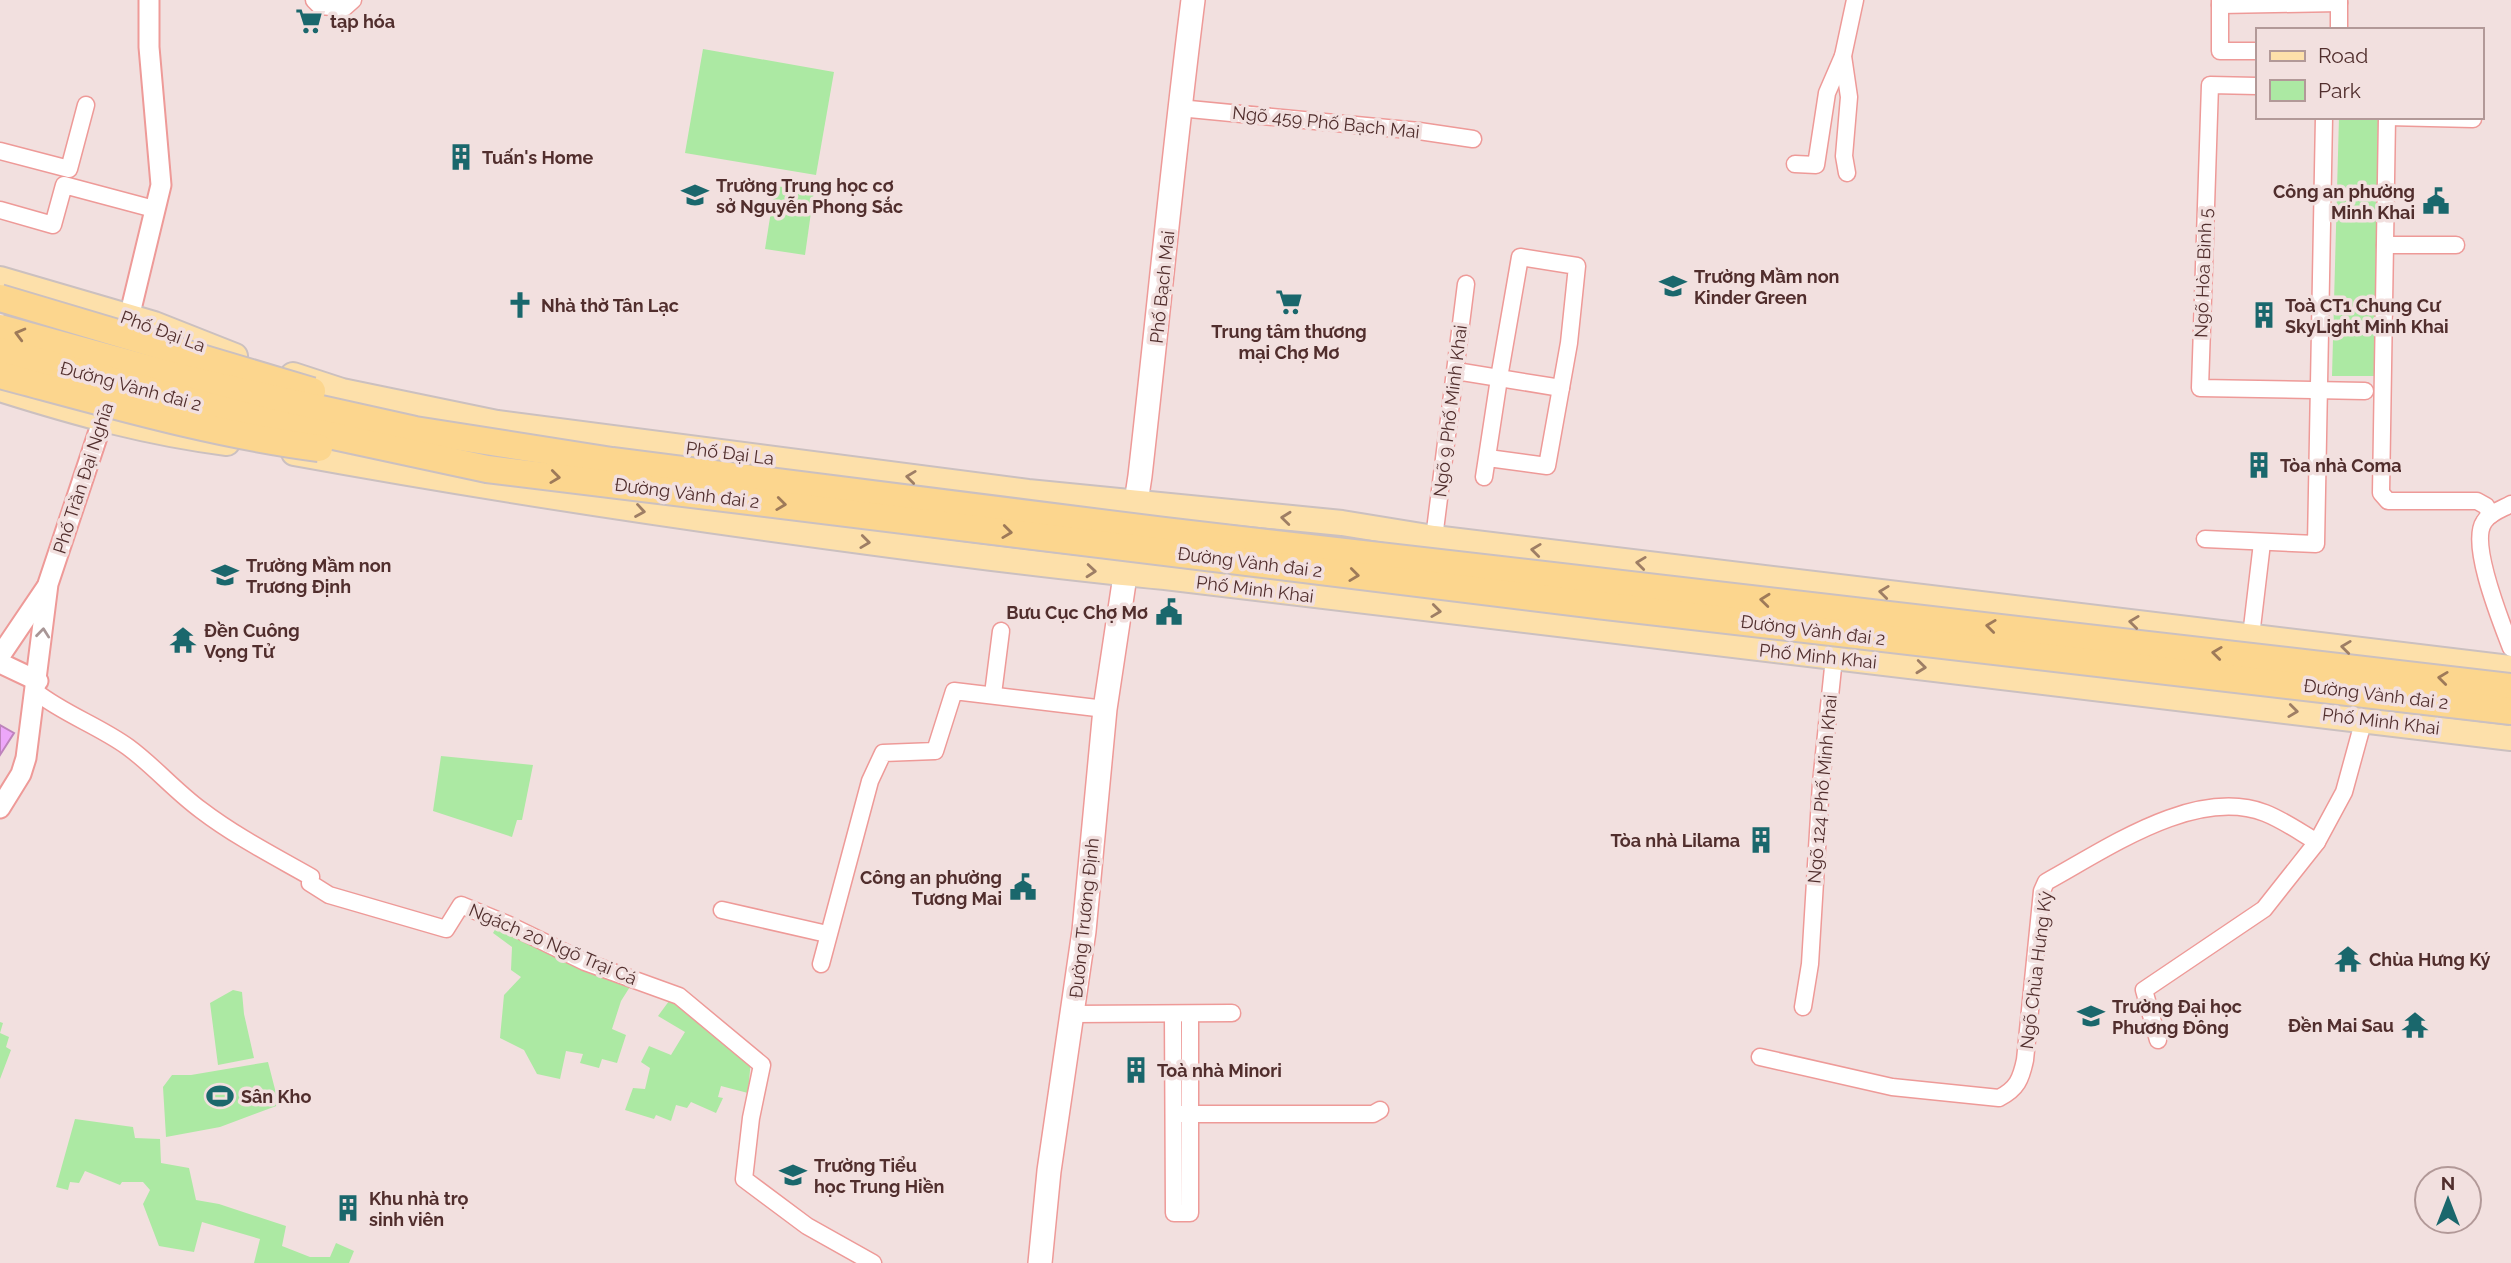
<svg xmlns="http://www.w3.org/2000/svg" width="2511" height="1263" font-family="Raleway,sans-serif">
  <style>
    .green { fill: #ace9a3 }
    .water { fill: #eda7f9; stroke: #be83bc; stroke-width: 2 }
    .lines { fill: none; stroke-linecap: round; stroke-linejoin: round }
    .minor-casing { stroke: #ee9a98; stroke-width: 19 }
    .tertiary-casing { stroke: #ee9a98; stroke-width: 23 }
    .secondary-casing { stroke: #ee9a98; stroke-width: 26 }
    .primary-casing { stroke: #cbc0c0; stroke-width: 28 }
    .minor { stroke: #fff; stroke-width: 16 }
    .tertiary { stroke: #fff; stroke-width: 19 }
    .secondary { stroke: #fff; stroke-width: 23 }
    .primary { stroke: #fde0aa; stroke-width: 24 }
    .trunk-bridge-casing { stroke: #cbc0c0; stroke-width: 30; stroke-linecap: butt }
    .trunk-bridge { stroke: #fcd68e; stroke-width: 26 }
    .oneway { stroke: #9e7a59 }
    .oneway2 { stroke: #9e7e65 }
    .oneway3 { stroke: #a89696 }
    .labels { text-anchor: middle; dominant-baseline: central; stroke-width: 7; stroke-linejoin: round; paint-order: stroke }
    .poi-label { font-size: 18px; font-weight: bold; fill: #512e2d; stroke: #f2e0df; text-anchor: start }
    .street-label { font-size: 18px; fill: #512e2d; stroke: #f2e0df }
  </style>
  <rect width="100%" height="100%" fill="#f2e0df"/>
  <!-- green -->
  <g class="green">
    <path d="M703,49L834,72L816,175L685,153Z"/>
    <path d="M2339,117H2378L2374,376H2332Z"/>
    <path d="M775,186L814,191L805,255L765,249Z"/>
    <path d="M441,756L533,765L522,820H517L512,837L433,811Z"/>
    <path d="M499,923L541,944L537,951L540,947L633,982L621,1001L612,1029L626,1035L617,1063L602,1059L599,1068L580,1063L583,1054L566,1051L560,1079L537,1074L524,1050L500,1038L504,995L521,977L511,970L512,947L493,933Z"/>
    <path d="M233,990L242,992L244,1014L254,1058L218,1065L210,1003Z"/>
    <path d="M672,997L751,1059L748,1093L721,1086L718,1097L723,1098L716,1113L691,1102L687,1108L676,1105L671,1121L656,1115L654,1119L625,1110L633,1088L645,1089L650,1068L641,1062L649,1046L671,1055L685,1032L658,1016Z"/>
    <path d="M0,1022L3,1023L0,1033L9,1037L6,1047L11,1050L0,1079Z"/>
    <path d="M268,1062L279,1105L220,1127L166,1137L163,1087L172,1075H191Z"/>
    <path d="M75,1119L133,1127L135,1138L160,1139L161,1163L189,1168L196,1200L219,1204L286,1226L282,1246L310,1257H330L336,1243L354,1251L349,1263H254L260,1239L202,1222L194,1252L159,1246L143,1204L150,1190L143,1182H122L120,1185L85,1171L79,1183L70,1182L68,1190L56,1187Z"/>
  </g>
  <!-- water -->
  <path class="water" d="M0,725L14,733L0,755Z"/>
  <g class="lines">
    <defs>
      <g id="minor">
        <path d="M314,0L320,6L344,8L353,0"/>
        <path d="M2220,0V51H2257"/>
        <path d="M2339,0V30"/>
        <path d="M2220,5L2339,3"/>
        <path d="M2257,86L2210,85L2200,388L2365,391"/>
        <path d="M1179,108L1419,131L1473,139"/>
        <path d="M2387,117L2381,493L2388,501H2477L2486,506L2491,515"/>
        <path d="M2387,117L2473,119"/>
        <path d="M0,151L69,169L86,105"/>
        <path d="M1795,164L1816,165L1827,93L1843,56"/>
        <path d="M1847,173L1844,156L1849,97L1843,56L1855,0"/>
        <path d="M0,210L53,225L64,185L154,209"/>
        <path d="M2385,245H2456"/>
        <path d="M1456,371L1561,388"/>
        <path d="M1484,477L1500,372L1520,257L1577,266L1569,343L1547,466L1488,458"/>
        <path d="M2511,504C2502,509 2489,513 2484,522C2469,544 2502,624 2511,648"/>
        <path d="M1434,538L1466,284"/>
        <path d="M2205,539L2316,544L2324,117"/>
        <path d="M2251,636L2262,543"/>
        <path d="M36,692C64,714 99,726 128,747C154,766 175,791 201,810C235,836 274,856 311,877L310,883L329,895L446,929L461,905L507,924L585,962L679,996L762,1065L751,1118L744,1179L807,1226L873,1263"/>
        <path d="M993,694L1001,631"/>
        <path d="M722,910L827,934"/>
        <path d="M821,964L870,781L883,753L935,751L954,691L1105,709"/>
        <path d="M1803,1007L1810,964L1821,783L1834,658"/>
        <path d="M1073,1014L1232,1013"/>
        <path d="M1173,1014L1174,1213H1190V1014"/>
        <path d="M2158,1040L2144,990L2264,909L2317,842L2344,792L2364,719"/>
        <path d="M1760,1057L1892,1087L1999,1098C2017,1089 2021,1079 2025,1060L2042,891L2046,882C2105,850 2195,786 2265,813C2283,820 2300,832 2317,842"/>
        <path d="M1179,1114H1373L1380,1110"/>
      </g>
      <g id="tertiary">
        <path d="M126,330L161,185L149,47V0"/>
        <path d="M0,656L46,588"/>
        <path d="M0,663L38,681"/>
        <path d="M0,808L21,774L26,758L48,584L107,407"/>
      </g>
      <g id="secondary">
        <path d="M1133,522L1140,476C1158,318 1173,158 1193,0"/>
        <path d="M1040,1263L1049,1171L1084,931L1105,709L1128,556"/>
      </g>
      <g id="primary">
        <path d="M0,279L154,324L235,356"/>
        <path d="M293,375L342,391L497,423L1028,492L1342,523L1434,538L2511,668"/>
        <path d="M0,389C76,413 148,433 227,443"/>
        <path d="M294,453C492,489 691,519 891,545C982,557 1073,569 1165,577L2511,738"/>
      </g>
    </defs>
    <!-- minor casing -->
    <use href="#minor" class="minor-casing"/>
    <!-- tertiary casing -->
    <use href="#tertiary" class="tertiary-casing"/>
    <!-- secondary casing -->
    <use href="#secondary" class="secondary-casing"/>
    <!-- primary casing -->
    <use href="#primary" class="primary-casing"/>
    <!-- minor -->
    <use href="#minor" class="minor"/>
    <!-- tertiary -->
    <use href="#tertiary" class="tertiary"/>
    <!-- secondary -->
    <use href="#secondary" class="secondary"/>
    <!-- primary -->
    <use href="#primary" class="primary"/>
    <defs>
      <g id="trunk-bridge">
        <path d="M0,298L312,391"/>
        <path d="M0,328L186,379L415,430L612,461L1164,531L2511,687"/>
        <path d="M0,351L273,423L487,469L1597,605L2511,711"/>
        <path d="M0,375C106,403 210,434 319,448"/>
      </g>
    </defs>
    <!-- trunk-bridge casing -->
    <use href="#trunk-bridge" class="trunk-bridge-casing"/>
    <!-- trunk-bridge -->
    <use href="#trunk-bridge" class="trunk-bridge"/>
  </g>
  <!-- one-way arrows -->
  <defs><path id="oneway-chevron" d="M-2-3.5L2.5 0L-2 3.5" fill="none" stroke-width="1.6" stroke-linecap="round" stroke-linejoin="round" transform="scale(1.75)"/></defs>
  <g class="oneway">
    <use href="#oneway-chevron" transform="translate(20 334) rotate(-165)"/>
    <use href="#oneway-chevron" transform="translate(555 477) rotate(7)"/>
    <use href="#oneway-chevron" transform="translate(781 504) rotate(7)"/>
    <use href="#oneway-chevron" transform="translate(1007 532) rotate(7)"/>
    <use href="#oneway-chevron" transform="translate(1354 575) rotate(7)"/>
    <use href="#oneway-chevron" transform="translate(1765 600) rotate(-174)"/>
    <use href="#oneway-chevron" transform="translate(1991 626) rotate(-173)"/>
    <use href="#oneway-chevron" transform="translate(2217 653) rotate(-173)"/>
    <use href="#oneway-chevron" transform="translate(2443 678) rotate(-173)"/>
  </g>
  <g class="oneway2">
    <use href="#oneway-chevron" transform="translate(911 477) rotate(-173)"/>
    <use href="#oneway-chevron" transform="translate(640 511) rotate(9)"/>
    <use href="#oneway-chevron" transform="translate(1286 518) rotate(-174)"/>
    <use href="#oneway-chevron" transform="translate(865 542) rotate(7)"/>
    <use href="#oneway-chevron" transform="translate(1536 550) rotate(-173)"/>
    <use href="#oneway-chevron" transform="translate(1641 563) rotate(-173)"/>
    <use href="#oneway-chevron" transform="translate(1091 571) rotate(5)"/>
    <use href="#oneway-chevron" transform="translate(1884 592) rotate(-173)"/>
    <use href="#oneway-chevron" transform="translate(1436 611) rotate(7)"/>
    <use href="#oneway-chevron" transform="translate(2134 622) rotate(-173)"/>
    <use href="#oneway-chevron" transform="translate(2346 647) rotate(-173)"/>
    <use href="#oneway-chevron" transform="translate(1921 667) rotate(6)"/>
    <use href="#oneway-chevron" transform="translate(2293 711) rotate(7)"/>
  </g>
  <use class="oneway3" href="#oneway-chevron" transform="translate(43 633) rotate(-84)"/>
  <!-- icons -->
  <defs>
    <symbol id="supermarket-bare" viewBox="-9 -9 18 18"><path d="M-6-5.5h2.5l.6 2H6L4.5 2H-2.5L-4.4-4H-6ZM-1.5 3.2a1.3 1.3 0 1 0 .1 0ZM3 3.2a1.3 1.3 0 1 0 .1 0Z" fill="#1a676c" stroke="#f2e0df" stroke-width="2.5" paint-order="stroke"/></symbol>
    <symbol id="building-bare" viewBox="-9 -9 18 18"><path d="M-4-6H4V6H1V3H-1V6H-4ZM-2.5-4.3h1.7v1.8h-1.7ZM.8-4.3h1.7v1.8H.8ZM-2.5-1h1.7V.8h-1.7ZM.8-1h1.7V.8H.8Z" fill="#1a676c" stroke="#f2e0df" stroke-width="2.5" paint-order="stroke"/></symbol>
    <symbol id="school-bare" viewBox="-9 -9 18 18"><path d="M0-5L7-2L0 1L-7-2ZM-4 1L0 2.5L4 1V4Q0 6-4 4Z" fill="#1a676c" stroke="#f2e0df" stroke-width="2.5" paint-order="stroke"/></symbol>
    <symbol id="civic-bare" viewBox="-9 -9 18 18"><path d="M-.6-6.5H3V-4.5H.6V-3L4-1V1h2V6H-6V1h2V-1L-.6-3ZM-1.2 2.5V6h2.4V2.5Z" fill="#1a676c" stroke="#f2e0df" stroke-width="2.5" paint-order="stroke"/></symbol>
    <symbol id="church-bare" viewBox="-9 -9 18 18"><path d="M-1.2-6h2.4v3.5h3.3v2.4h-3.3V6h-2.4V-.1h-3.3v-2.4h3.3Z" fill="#1a676c" stroke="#f2e0df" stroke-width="2.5" paint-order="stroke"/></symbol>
    <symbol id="temple-bare" viewBox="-9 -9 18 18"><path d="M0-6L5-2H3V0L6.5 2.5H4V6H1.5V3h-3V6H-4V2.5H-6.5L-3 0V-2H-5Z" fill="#1a676c" stroke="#f2e0df" stroke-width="2.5" paint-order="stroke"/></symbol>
    <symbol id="university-bare" viewBox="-9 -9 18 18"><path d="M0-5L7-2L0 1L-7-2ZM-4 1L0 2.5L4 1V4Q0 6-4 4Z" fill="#1a676c" stroke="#f2e0df" stroke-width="2.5" paint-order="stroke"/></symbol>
    <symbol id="stadium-bare" viewBox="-9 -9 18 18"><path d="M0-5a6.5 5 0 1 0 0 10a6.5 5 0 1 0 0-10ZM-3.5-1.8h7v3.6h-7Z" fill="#1a676c" stroke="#f2e0df" stroke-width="2.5" paint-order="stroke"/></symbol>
  </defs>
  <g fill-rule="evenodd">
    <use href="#supermarket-bare" x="290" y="2" width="38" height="38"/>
    <use href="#building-bare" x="442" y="138" width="38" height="38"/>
    <use href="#school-bare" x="676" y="176" width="38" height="38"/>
    <use href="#civic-bare" x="2417" y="182" width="38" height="38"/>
    <use href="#school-bare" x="1654" y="267" width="38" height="38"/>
    <use href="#supermarket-bare" x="1270" y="283" width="38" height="38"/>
    <use href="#church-bare" x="501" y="286" width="38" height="38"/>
    <use href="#building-bare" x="2245" y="296" width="38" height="38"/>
    <use href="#building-bare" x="2240" y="446" width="38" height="38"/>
    <use href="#school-bare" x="206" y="556" width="38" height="38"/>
    <use href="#civic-bare" x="1150" y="593" width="38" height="38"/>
    <use href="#temple-bare" x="164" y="621" width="38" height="38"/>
    <use href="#building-bare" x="1742" y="821" width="38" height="38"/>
    <use href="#civic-bare" x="1004" y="868" width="38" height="38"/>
    <use href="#temple-bare" x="2329" y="940" width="38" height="38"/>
    <use href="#university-bare" x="2072" y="997" width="38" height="38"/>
    <use href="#temple-bare" x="2396" y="1006" width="38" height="38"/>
    <use href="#building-bare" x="1117" y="1051" width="38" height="38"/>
    <use href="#stadium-bare" x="201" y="1077" width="38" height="38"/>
    <use href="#school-bare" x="774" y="1156" width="38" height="38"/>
    <use href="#building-bare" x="329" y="1189" width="38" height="38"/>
  </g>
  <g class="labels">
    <!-- poi labels -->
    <g class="poi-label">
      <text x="330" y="21">tạp hóa</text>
      <text x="482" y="157">Tuấn's Home</text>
      <text x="716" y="185">Trường Trung học cơ<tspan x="716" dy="21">sở Nguyễn Phong Sắc</tspan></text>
      <text x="2415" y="191" text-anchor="end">Công an phường<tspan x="2415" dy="21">Minh Khai</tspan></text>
      <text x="1694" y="276">Trường Mầm non<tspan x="1694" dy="21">Kinder Green</tspan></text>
      <text x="541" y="305">Nhà thờ Tân Lạc</text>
      <text x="2285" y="305">Toà CT1 Chung Cư<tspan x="2285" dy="21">SkyLight Minh Khai</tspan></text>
      <text x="1289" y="331" text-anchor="middle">Trung tâm thương<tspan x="1289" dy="21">mại Chợ Mơ</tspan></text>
      <text x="2280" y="465">Tòa nhà Coma</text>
      <text x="246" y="565">Trường Mầm non<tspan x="246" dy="21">Trương Định</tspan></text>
      <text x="1148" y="612" text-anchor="end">Bưu Cục Chợ Mơ</text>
      <text x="204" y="630">Đền Cuông<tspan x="204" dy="21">Vọng Tử</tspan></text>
      <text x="1740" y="840" text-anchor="end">Tòa nhà Lilama</text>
      <text x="1002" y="877" text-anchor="end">Công an phường<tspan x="1002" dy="21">Tương Mai</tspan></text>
      <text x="2369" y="959">Chùa Hưng Ký</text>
      <text x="2112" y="1006">Trường Đại học<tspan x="2112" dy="21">Phương Đông</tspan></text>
      <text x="2394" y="1025" text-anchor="end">Đền Mai Sau</text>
      <text x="1157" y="1070">Toà nhà Minori</text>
      <text x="241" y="1096">Sân Kho</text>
      <text x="814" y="1165">Trường Tiểu<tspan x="814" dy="21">học Trung Hiền</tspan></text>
      <text x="369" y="1198">Khu nhà trọ<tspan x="369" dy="21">sinh viên</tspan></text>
    </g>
    <!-- street labels -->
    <g class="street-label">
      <text transform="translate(1326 122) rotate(6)">Ngõ 459 Phố Bạch Mai</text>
      <text transform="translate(2203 273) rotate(-88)">Ngõ Hòa Bình 5</text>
      <text transform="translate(1162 287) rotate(-84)">Phố Bạch Mai</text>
      <text transform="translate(163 331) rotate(20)">Phố Đại La</text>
      <text transform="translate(131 386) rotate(15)">Đường Vành đai 2</text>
      <text transform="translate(1450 411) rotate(-83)">Ngõ 9 Phố Minh Khai</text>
      <text transform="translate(730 453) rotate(7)">Phố Đại La</text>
      <text transform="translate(83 478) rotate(-72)">Phố Trần Đại Nghĩa</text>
      <text transform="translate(687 493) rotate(7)">Đường Vành đai 2</text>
      <text transform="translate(1250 562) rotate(7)">Đường Vành đai 2</text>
      <text transform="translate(1255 589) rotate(7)">Phố Minh Khai</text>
      <text transform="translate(1813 630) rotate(7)">Đường Vành đai 2</text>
      <text transform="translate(1818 656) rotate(6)">Phố Minh Khai</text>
      <text transform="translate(2376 694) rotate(7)">Đường Vành đai 2</text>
      <text transform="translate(2381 721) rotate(7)">Phố Minh Khai</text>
      <text transform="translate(1822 789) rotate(-85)">Ngõ 124 Phố Minh Khai</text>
      <text transform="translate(1084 918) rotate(-84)">Đường Trương Định</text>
      <text transform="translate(553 944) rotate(23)">Ngách 20 Ngõ Trại Cá</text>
      <text transform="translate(2036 970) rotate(-83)">Ngõ Chùa Hưng Ký</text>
    </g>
  </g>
  <!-- legend -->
  <rect x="2256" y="28" width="228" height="91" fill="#f2e0df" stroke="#b29998" stroke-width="2"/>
  <rect x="2270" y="51" width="35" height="10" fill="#fde0aa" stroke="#b29998" stroke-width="2"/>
  <text x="2318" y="63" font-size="21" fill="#512e2d">Road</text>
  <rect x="2270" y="80" width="35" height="21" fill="#ace9a3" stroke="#b29998" stroke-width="2"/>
  <text x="2318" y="98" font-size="21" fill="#512e2d">Park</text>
  <!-- north arrow -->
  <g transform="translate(2448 1200)"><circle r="33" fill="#f2e0df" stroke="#b29998" stroke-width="2"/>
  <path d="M0-5L12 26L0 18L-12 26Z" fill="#1a676c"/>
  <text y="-10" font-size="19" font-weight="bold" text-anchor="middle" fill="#512e2d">N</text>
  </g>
</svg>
